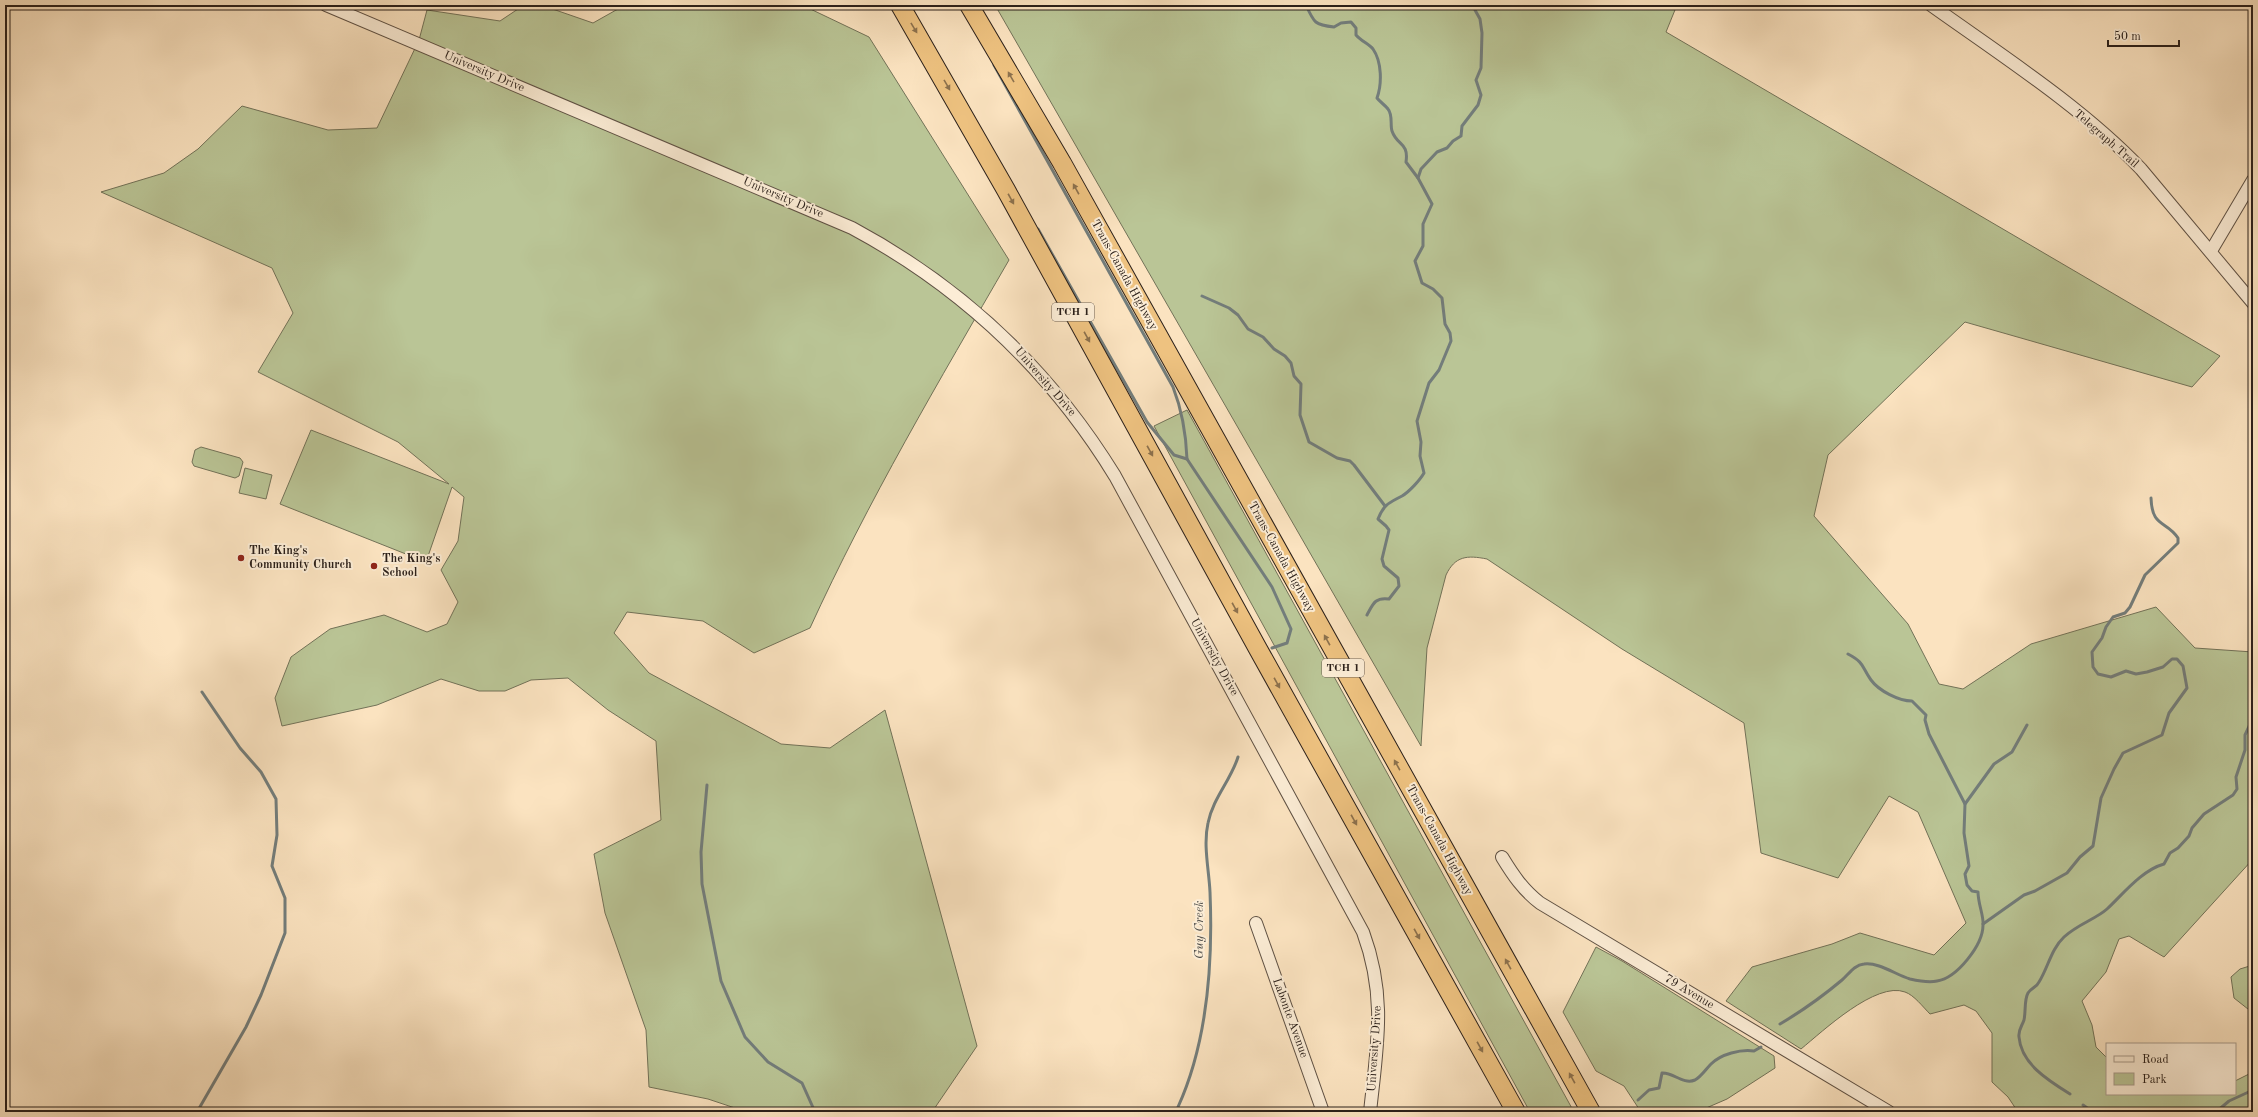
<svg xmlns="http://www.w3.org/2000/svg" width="2258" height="1117" font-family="'Old Standard TT',serif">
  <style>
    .green { fill: #bac596; stroke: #727258 }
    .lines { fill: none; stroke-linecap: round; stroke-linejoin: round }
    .stream { stroke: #737d7b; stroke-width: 3 }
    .minor-casing { stroke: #5f5144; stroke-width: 14 }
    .highway-casing { stroke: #2b201a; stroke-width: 20 }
    .minor { stroke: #fcedd6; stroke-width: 12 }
    .highway { stroke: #eec280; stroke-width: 18 }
    .oneway { fill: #8c714d }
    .poi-dot { fill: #8f2418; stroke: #fcedd6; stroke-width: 1.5 }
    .labels { text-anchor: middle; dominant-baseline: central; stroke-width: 4; stroke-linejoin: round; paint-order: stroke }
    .shield { fill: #fcedd6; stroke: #6a5e52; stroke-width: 1 }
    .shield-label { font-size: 11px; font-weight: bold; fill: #2b201a }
    .street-label { font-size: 12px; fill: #2b201a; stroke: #fcedd6 }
    .poi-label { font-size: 12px; font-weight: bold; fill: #2b201a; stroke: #fcedd6; text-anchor: start }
    .water-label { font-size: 13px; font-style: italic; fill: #4f4e4b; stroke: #fcedd6 }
  </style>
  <rect width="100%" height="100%" fill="#fbe3c0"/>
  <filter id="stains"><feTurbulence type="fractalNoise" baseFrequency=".005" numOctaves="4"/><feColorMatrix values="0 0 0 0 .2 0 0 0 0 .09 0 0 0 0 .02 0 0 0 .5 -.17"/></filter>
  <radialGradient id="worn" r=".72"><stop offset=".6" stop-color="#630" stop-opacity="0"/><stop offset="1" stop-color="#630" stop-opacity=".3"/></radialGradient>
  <!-- green -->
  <g class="green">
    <path d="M524,5H541L593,23L625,5H802L869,37L1009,260C939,381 868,501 810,628L754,653L703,621L627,612L614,633L649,673L781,744L830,748L885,710L977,1046L932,1112H747L708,1099L649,1087L646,1030L605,913L594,854L661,820L656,741L608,710L568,678L531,680L505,691H479L441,679L377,705L282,726L275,698L291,657L330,629L384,615L427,632L447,624L458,602L441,570L458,541L464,497L452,487L426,562L280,504L311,430L449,484L398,442L258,372L293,313L272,268L101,192L164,173L198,149L242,106L328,130L377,128L419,40L427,10L500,21Z"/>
    <path d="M995,5H1677L1666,32L2220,356L2192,387L1965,322L1828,455L1814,516L1908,624L1939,684L1963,689L2031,644L2156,607L2195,648L2253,652V859L2164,957L2129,936L2119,939L2106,972L2082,1001L2092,1025L2096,1047L2107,1058V1094H2235V1081L2253,1072V1112H2018L2008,1097L1992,1082V1033L1976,1011L1964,1005L1930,1014C1923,1007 1914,995 1905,992C1876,981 1823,1031 1801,1049L1726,1001L1752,967L1832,944L1860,933L1934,955L1966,923L1918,812L1889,796L1838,878L1761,853L1744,723L1622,649L1487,559C1467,555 1455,556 1446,575L1427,648L1421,746Z"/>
    <path d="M1187,410L1574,1112H1530L1154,426Z"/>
    <path d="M201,447L240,458L243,462L239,476L235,478L194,466L192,462L195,450Z"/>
    <path d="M245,468L272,475L266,499L239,493Z"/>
    <path d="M1596,947L1622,961L1774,1056L1775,1068L1727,1099L1697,1112H1641L1624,1086L1596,1071L1563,1012Z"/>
    <path d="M2253,965V1013L2234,998L2231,977L2240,969Z"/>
  </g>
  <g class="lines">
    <!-- stream -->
    <g class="stream">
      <path d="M1306,5C1314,23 1315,25 1334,27L1341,23L1351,22L1356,28V35C1361,41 1369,44 1373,49C1382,62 1382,84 1377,98C1380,102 1385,105 1388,109C1393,115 1390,125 1392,131C1397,146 1409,142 1406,162L1418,178L1432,204L1423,224V246L1415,261L1422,283L1433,289L1442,298L1445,324L1450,333L1451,341L1439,370L1429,383L1417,421L1421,442L1420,456L1424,473C1420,480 1409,492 1402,496C1389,503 1384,504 1378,519L1386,526L1389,530L1382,559L1384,566L1398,578L1399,586L1389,599C1375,597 1373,604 1367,615"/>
      <path d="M994,65L1173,387C1182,410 1186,434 1187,459L1272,587L1291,629L1287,643L1272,648"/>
      <path d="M1418,178L1421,169L1437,152L1447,148L1453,141L1461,136L1462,126L1478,105L1481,95L1476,80L1481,68L1482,33L1480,19L1475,10V5"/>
      <path d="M1038,229L1147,422L1174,455L1187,459"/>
      <path d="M1202,296L1229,308L1238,315L1248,329L1263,337L1274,349L1285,356L1291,363L1294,376L1301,384L1300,415L1309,442L1337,458L1350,461L1354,465L1385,506"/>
      <path d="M707,785L701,852L702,884L721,981L745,1037L768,1062L802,1083L815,1112"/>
      <path d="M1965,804L1994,764L2012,752L2027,725"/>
      <path d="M1983,924L2024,895L2035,891L2067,873L2080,857L2093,846L2101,798L2114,769L2123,753L2162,735L2169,713L2187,688L2183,666L2177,659H2172L2163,667L2147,672L2136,674L2126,671L2111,677L2098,674L2093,667L2092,652L2102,638L2106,627L2113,617L2125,613L2130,607L2145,575L2178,543V538C2166,520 2152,528 2151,498"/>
      <path d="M1780,1024C1802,1011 1823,996 1842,980C1849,974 1854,965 1864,964C1879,962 1896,975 1910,979C1919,981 1928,983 1937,981C1957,978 1983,945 1983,925C1984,916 1978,904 1978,892L1972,891L1967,885L1965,874L1969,866L1964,833L1965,804L1929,734L1925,720L1926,715L1912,701C1899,701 1879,691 1871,680C1861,666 1865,663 1848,654"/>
      <path d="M2070,1094C2049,1081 2021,1064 2019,1037C2018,1030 2022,1026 2024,1020C2026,1011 2024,1000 2028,993C2031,988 2037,987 2039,982C2048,968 2051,949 2064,937C2078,924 2096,919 2107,909C2123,894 2142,870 2164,864L2170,853L2178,848L2189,836L2192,828L2204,814L2233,795L2237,789L2236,777L2245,750V735L2253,718"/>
      <path d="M1638,1100L1649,1090L1659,1088L1662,1073C1673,1072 1683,1085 1695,1080C1701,1077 1706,1069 1711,1064C1721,1054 1741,1049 1754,1051L1761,1047"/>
      <path d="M2083,1105L2093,1112"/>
      <path d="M1178,1107C1208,1041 1213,963 1210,892C1209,870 1203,845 1208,823C1213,798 1231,780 1238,757"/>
      <path d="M197,1112L246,1027L261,995L285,933V898L272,866L277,835L276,799L261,772L240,748L202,692"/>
      <path d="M2216,1112L2229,1101L2253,1090"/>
    </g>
    <defs>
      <g id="minor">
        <path d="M326,5L852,228C962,287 1050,370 1115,476L1363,932C1387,997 1377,1046 1370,1112"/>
        <path d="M1931,5C2001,55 2082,107 2141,169L2253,303"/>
        <path d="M2211,251L2253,180"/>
        <path d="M1502,857C1513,875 1523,890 1540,903L1889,1112"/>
        <path d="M1256,923L1323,1112"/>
      </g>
      <g id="highway">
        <path d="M900,5L1006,190L1258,649L1516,1112"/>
        <path d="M969,5L1062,163L1591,1112"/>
      </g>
    </defs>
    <!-- minor casing -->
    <use href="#minor" class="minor-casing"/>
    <!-- highway casing -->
    <use href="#highway" class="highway-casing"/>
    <!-- minor -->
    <use href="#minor" class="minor"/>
    <!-- highway -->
    <use href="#highway" class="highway"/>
  </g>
  <!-- one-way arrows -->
  <defs><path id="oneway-solid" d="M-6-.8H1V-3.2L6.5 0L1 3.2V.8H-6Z"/></defs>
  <g class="oneway">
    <use href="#oneway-solid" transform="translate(914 28) rotate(59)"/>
    <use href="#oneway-solid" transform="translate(1011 77) rotate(-120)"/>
    <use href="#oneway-solid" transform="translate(947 85) rotate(60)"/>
    <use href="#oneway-solid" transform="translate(1076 189) rotate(-119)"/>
    <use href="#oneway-solid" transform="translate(1011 199) rotate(61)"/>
    <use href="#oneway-solid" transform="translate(1087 337) rotate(61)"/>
    <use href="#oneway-solid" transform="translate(1150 451) rotate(61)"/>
    <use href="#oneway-solid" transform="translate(1235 608) rotate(61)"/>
    <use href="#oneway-solid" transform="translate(1327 640) rotate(-119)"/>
    <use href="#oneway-solid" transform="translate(1277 683) rotate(61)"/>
    <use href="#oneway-solid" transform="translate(1397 765) rotate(-119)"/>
    <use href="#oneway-solid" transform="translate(1354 820) rotate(61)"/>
    <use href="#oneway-solid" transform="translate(1417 934) rotate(61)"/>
    <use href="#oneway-solid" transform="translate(1508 964) rotate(-119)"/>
    <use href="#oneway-solid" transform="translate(1480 1047) rotate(61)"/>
    <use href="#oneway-solid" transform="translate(1572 1078) rotate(-119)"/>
  </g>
  <!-- markers -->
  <g class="poi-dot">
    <circle cx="241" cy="558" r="4"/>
    <circle cx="374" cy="566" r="4"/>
  </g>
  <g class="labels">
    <!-- shield labels -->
    <g class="shield">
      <rect x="1052" y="303" width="42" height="18" rx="3"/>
      <rect x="1322" y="659" width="42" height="18" rx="3"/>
    </g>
    <g class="shield-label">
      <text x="1073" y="312">TCH 1</text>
      <text x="1343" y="668">TCH 1</text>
    </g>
    <!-- street labels -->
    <g class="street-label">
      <text transform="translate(484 72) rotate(23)">University Drive</text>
      <text transform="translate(2106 139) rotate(41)">Telegraph Trail</text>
      <text transform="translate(783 198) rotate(23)">University Drive</text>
      <text transform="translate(1124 275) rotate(61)">Trans-Canada Highway</text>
      <text transform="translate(1045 382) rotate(49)">University Drive</text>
      <text transform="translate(1281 557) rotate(61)">Trans-Canada Highway</text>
      <text transform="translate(1214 657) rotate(61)">University Drive</text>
      <text transform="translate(1439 840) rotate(61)">Trans-Canada Highway</text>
      <text transform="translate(1689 992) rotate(31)">79 Avenue</text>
      <text transform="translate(1290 1018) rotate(70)">Labonte Avenue</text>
      <text transform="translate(1375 1049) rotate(-86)">University Drive</text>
    </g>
    <!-- poi labels -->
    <g class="poi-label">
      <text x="249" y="551">The King's<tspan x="249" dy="14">Community Church</tspan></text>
      <text x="382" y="559">The King's<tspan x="382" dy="14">School</tspan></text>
    </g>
    <!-- water labels -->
    <g class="water-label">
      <text transform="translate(1199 930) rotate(-90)">Guy Creek</text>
    </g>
  </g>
  <!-- margin -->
  <rect width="2258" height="1117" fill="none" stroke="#fbe3c0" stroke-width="20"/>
  <rect x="6" y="6" width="2246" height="1105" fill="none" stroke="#2b201a" stroke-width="2"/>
  <rect x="10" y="10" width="2238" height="1097" fill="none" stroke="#2b201a"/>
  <!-- legend -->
  <rect x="2106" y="1043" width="130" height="52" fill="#fcedd6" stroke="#a89b8b"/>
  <rect x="2114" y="1056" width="20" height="6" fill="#fcedd6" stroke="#a89b8b"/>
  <text x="2142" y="1063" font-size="12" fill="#2b201a">Road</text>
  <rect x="2114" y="1073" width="20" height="12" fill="#bac596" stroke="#a89b8b"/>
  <text x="2142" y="1083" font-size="12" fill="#2b201a">Park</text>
  <!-- scale -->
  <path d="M2108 40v6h71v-6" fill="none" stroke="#2b201a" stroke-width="2"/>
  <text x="2114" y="40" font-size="12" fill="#2b201a" stroke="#fcedd6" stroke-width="3" paint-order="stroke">50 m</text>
  <rect width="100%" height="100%" filter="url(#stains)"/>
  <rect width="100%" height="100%" fill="url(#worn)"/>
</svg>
